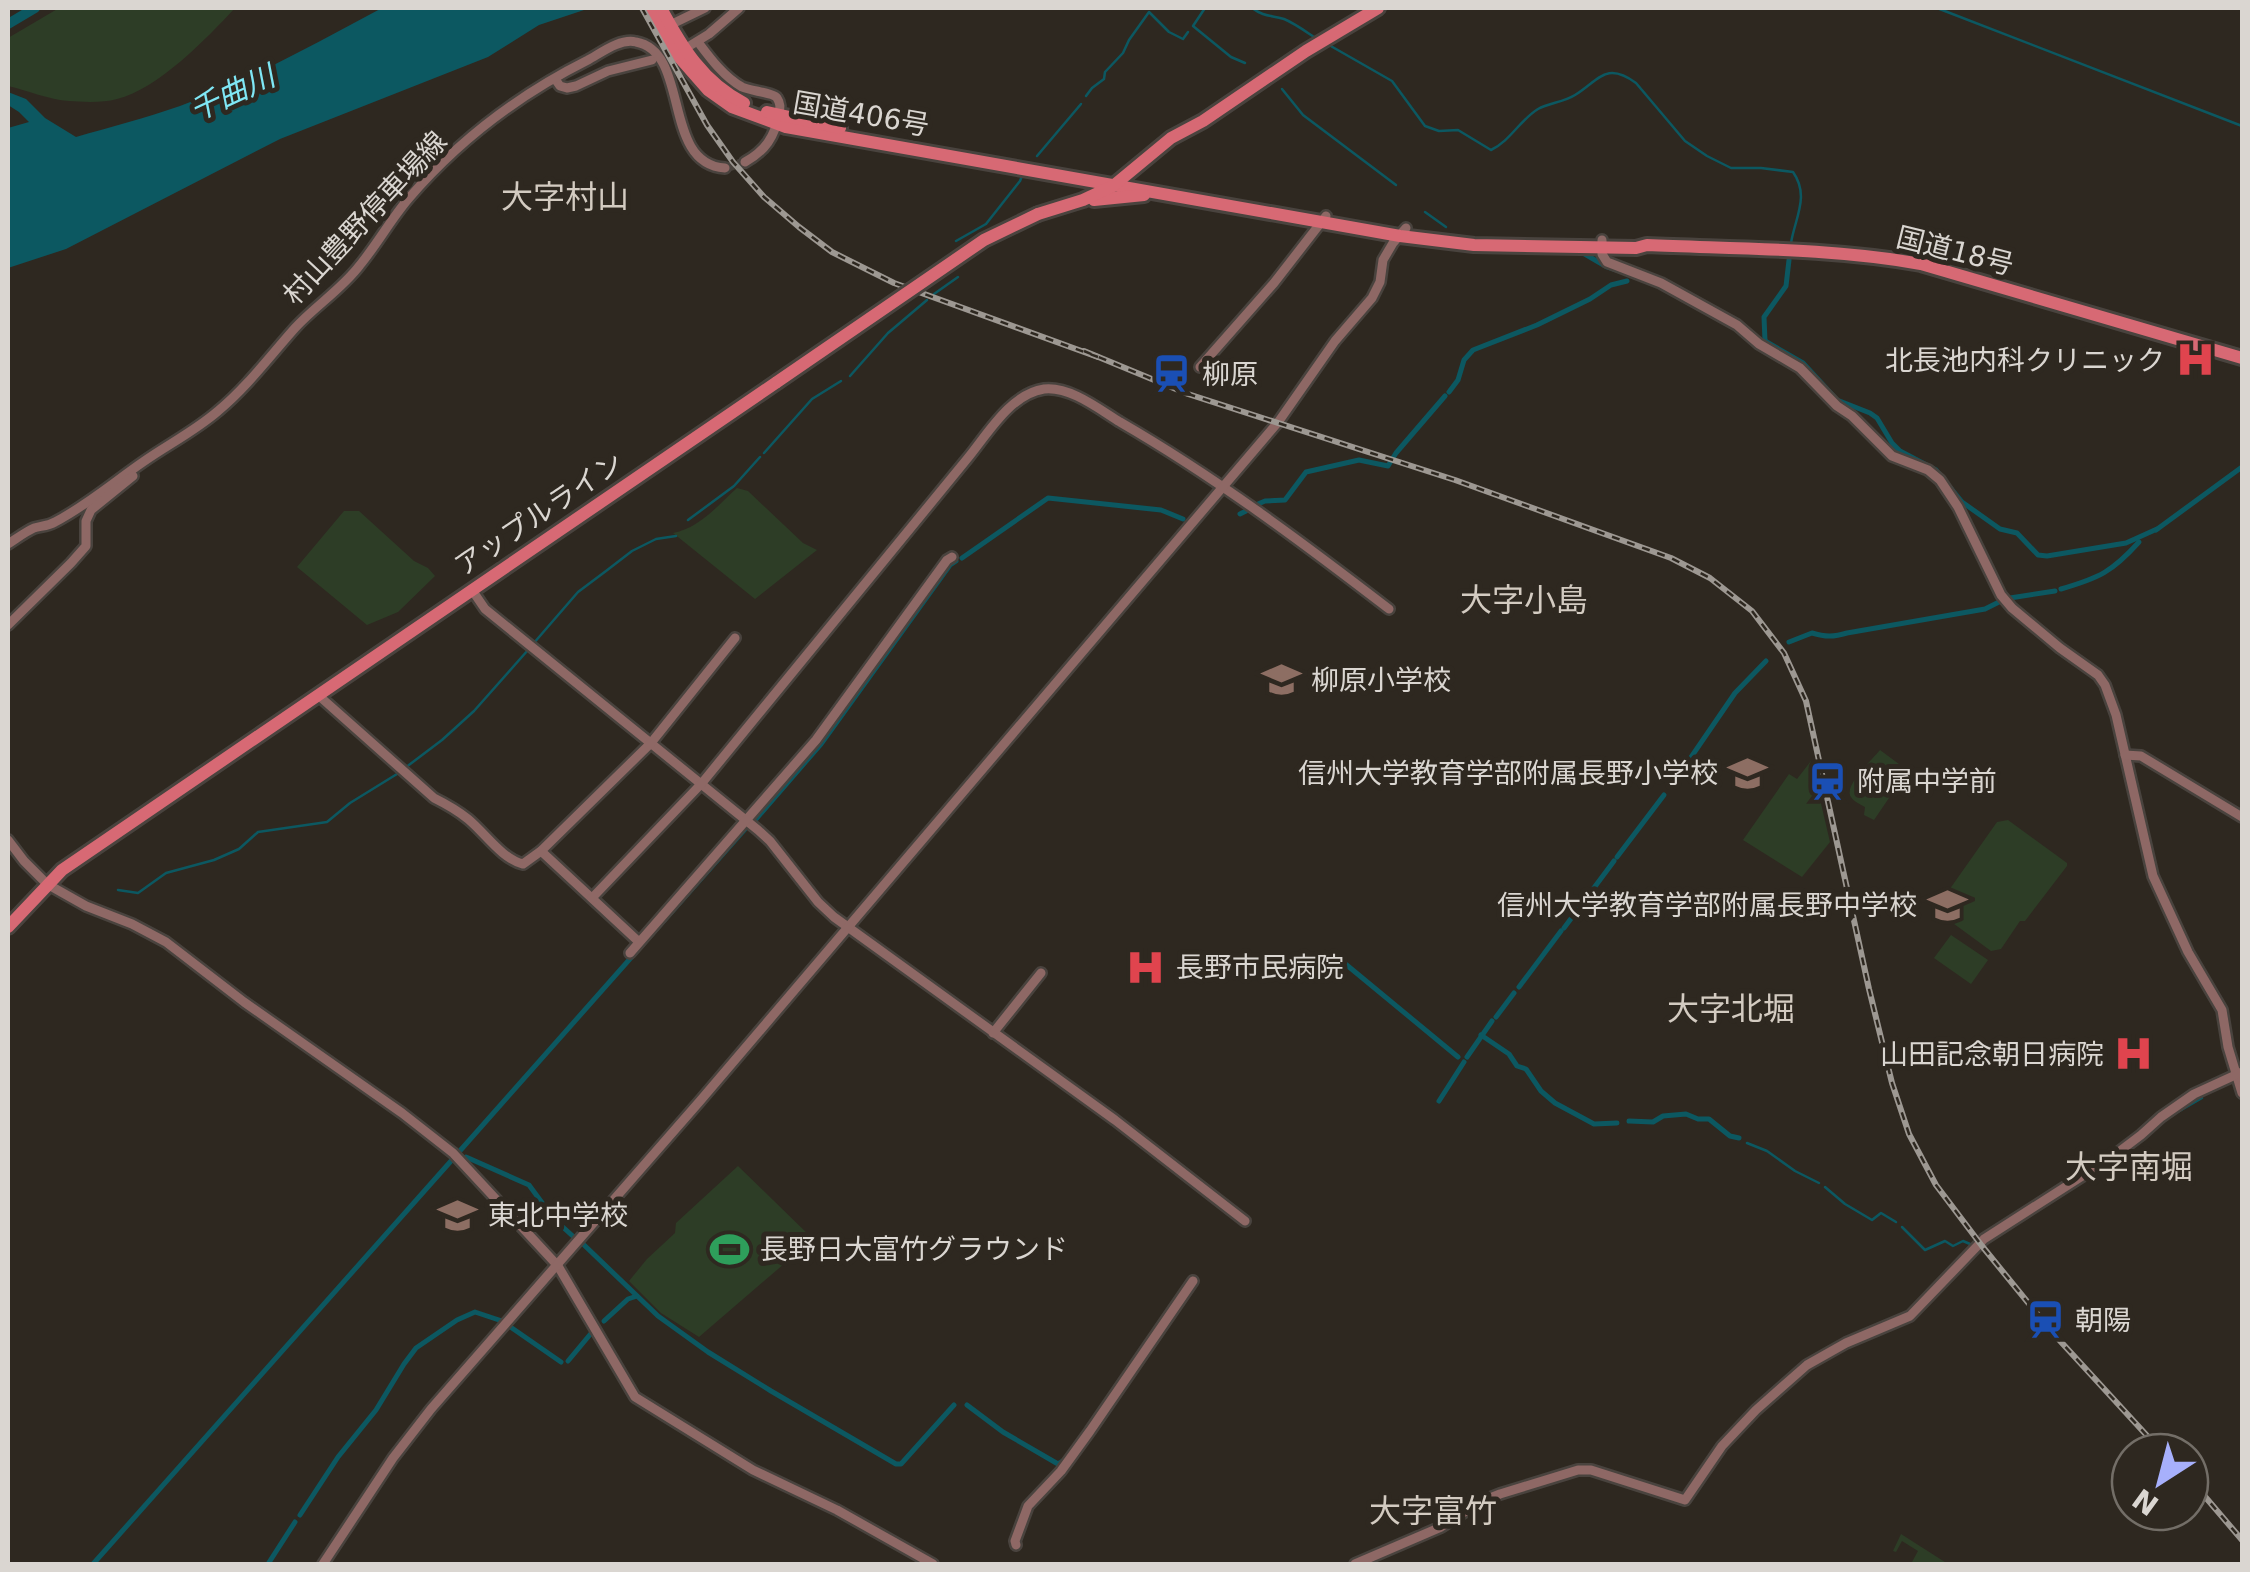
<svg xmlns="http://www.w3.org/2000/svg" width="2250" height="1572" font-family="'DejaVu Sans','Noto Sans JP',sans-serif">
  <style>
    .green { fill: #2d3d26 }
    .water { fill: #0c5861 }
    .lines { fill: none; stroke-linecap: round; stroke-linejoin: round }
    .stream { stroke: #0c5861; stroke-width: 2.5 }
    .canal { stroke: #0c5861; stroke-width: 5 }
    .river { stroke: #0c5861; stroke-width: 10 }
    .secondary-tunnel { stroke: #48423b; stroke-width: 9; stroke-dasharray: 9 4.5; stroke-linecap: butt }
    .secondary-casing { stroke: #49433e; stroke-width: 14 }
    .highway-casing { stroke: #49433e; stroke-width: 18 }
    .secondary { stroke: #8e6865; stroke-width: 9 }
    .highway { stroke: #d76974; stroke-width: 12 }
    .rail-casing { stroke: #9d9892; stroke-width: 6 }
    .rail { stroke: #2e2820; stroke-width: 2.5; stroke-dasharray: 8; stroke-linecap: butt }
    .highway-bridge-casing { stroke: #49433e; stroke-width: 18; stroke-linecap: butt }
    .highway-bridge { stroke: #d76974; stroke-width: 12 }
    .labels { text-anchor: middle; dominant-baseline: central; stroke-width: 10; stroke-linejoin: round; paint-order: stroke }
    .street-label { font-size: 28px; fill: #dad6d1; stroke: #2e2820 }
    .poi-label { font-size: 28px; fill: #dad6d1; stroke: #2e2820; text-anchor: start }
    .water-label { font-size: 30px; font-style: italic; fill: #7fe7f5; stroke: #2e2820 }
    .quarter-label { font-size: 32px; fill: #d3cbc1; stroke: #2e2820 }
  </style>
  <rect width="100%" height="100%" fill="#2e2820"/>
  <!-- green -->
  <g class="green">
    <path d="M59,8H235C206,39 158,89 117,99C103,103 83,102 69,101C49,100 27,90 8,86V38Z"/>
    <path d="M737,488L748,491L803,543L817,550L755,599L673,533C700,528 718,505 737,488Z"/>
    <path d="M344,511H359L414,561L428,568L435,576L398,612L367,625L297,567Z"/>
    <path d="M1880,750L1903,767L1904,776L1874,820L1864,815L1865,807C1860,804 1854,802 1851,797C1843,786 1872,760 1880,750Z"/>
    <path d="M1811,761L1830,842L1802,877L1743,840L1789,774L1797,779Z"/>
    <path d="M2008,820L2067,863V866L2025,921H2020L2001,949L1991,951L1935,910L1997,822Z"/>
    <path d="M1951,935L1988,960L1971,984L1934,958Z"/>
    <path d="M738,1166L813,1239L699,1337L661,1313L629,1281L647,1259L675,1233L676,1223Z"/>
    <path d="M1901,1534L1948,1564H1914L1912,1562L1918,1551L1902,1541L1896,1552L1893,1551Z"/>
  </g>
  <!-- water -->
  <path class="water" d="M382,8H590L539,25L488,57L280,139L66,249L8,268V128L29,122L19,112L8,105V92L26,99L45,118L76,137C110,127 146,118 180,106C251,80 316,43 382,8Z"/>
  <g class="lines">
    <!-- stream -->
    <g class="stream">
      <path d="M1205,8L1193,26L1231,57L1245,63"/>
      <path d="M1252,8C1264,17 1271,15 1284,19C1294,23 1305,31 1314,37"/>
      <path d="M1937,8L2242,126"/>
      <path d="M1329,45L1392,81L1425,126L1439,131L1458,130L1491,150C1510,141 1520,120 1538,109C1549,103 1564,102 1575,95C1599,80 1606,61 1636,83L1685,141L1707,156L1731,168H1761L1793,172C1810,196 1795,218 1791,243"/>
      <path d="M1282,89L1303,115L1396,185"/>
      <path d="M1086,96L1092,88L1104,79L1105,72L1123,53L1129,40L1149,12L1169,32L1183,39L1188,32"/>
      <path d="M1037,156L1081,104"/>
      <path d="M1425,212L1446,227"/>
      <path d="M956,241L986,224L1020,181L1022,176"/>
      <path d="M934,294L958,277"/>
      <path d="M850,376L888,333L927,300"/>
      <path d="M764,453L812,399L841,381"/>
      <path d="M688,520L734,486L760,457"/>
      <path d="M533,644L578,592L606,571L632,551L656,539L676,536"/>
      <path d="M118,890L138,893L166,873L214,860L239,849L258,832L327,822L350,803L397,774L442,740L474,711L528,650"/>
      <path d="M2164,1120L2202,1098"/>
      <path d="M2146,1137L2155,1128"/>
      <path d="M1747,1143L1767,1151L1795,1171L1819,1183"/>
      <path d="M1825,1187L1845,1204L1872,1220L1881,1213L1896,1222"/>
      <path d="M2030,1215L2040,1208"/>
      <path d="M1902,1227L1925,1250L1945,1241L1953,1246L1963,1241L1970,1244"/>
    </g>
    <!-- canal -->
    <g class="canal">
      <path d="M1583,253L1607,267L1622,272"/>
      <path d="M1765,341L1803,363L1837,400L1870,413L1877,418L1892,443L1900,451L1936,470L1962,502L2000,529L2017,533L2038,555L2047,556L2126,543L2157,529"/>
      <path d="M1765,341L1764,317L1786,286L1789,260"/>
      <path d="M1449,392L1458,380L1464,360L1473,350L1537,325L1590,299L1611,285L1627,281"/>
      <path d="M1258,504L1265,501L1285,500L1306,472L1359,460L1388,466L1396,453L1445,396"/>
      <path d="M1240,514L1246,511"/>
      <path d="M2156,530L2242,467"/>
      <path d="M962,558L1048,498L1161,510L1183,519"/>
      <path d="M2061,589C2099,578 2112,572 2139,542"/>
      <path d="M2010,598L2055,591"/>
      <path d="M1789,642L1812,633C1825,637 1834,637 1847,633L1985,609L2001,601"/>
      <path d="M1672,785L1735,693L1766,661"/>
      <path d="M756,819L821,744L950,565L956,561"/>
      <path d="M1617,857L1664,795"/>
      <path d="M1564,928L1614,861"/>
      <path d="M1337,957L1458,1057"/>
      <path d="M1519,987L1561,931"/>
      <path d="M1496,1017L1514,993"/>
      <path d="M1481,1035L1509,1054L1517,1066L1526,1069L1541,1091L1555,1103L1594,1124L1617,1123"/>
      <path d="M1467,1057L1492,1021"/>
      <path d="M1439,1101L1464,1062"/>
      <path d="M1629,1121L1653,1122L1663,1116L1686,1114L1698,1119H1709L1730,1136L1739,1138"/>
      <path d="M458,1153L745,829"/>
      <path d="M466,1157L529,1185L554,1219L576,1239"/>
      <path d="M582,1243L658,1316L708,1352L771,1391L896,1464H901L954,1405"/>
      <path d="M604,1321L628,1299L637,1296"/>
      <path d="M509,1326L561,1362"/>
      <path d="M568,1361L593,1331"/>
      <path d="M967,1405L1003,1432L1058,1464L1063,1461"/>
      <path d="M300,1515L338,1457L376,1410L404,1364L416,1348L457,1320L475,1312L502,1321"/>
      <path d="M93,1564L451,1161"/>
      <path d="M268,1564L295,1522"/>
    </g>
    <!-- river -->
    <path class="river" d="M8,24L35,8"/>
    <!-- secondary-tunnel -->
    <path class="secondary-tunnel" d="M725,168L745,162"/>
    <defs>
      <g id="secondary">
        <path d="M670,25L705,8"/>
        <path d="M698,42C710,58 724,77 742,87C751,91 774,93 777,98C781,104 780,108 779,113C775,137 765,151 745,162"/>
        <path d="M691,45L709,34L739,8"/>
        <path d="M555,79L560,86L567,88L576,86L608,71L652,60"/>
        <path d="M1602,240V254L1607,262L1661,283L1737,325L1759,344L1800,368L1837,406L1852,416L1892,456L1928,470L1940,480L1958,507L2001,595L2012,608L2060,648L2098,675L2105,685L2116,715L2153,876L2188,952L2222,1010L2228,1047L2242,1093"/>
        <path d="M1200,367L1274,283L1326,216"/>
        <path d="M8,544C16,539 25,532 34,528C41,526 48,526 55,522C86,506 114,482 143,462C167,445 195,431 218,411C247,387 270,356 295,328C315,306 342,289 360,265C378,243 391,219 409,198C459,140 520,94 588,60C601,53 620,38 636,42C691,52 661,164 725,168"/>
        <path d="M472,590L485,609L758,830L770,841L818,902L834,917L1115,1120L1245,1221"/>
        <path d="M8,625L71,563L86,546V521L91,510L133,476"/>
        <path d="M318,695L434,798C446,804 457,810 468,819C485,833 502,859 523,864L541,851L651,743L735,638"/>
        <path d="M2125,755L2141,756L2242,817"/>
        <path d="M8,840L24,861L47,884L86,906L132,924L166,942L244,1002L402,1113L453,1153L558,1266L635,1397L753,1470L837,1510L933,1564"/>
        <path d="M541,851L639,942"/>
        <path d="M592,898L702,783L967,459C987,435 1010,394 1044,389C1070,386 1099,409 1120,422C1215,477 1302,542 1389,609"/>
        <path d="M630,953L816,740L947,560L952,557"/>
        <path d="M993,1033L1041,973"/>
        <path d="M1016,1545L1015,1541L1028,1506L1061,1471L1090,1431L1193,1281"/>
        <path d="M323,1564L393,1458L431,1409L700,1101L1279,421L1335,341L1372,298L1380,282L1383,260L1393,243L1406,228"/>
        <path d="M1355,1564L1441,1527L1480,1502L1500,1494L1578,1470H1591L1685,1500L1722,1446L1756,1410L1807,1365L1846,1343L1910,1316L1984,1239L2112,1157L2141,1135L2161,1117L2194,1094L2242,1072"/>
      </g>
      <g id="highway">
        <path d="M650,8L679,57L708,90L732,107L786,127L1400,236L1474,245L1636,248L1647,245C1738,249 1831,248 1921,264L2242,358"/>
        <path d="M661,8C682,47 703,82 744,103"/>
        <path d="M767,112L840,128"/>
        <path d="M1094,200L1144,195"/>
        <path d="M1038,214L1083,200L1113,186L1171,138L1203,121L1306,51L1378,8"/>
        <path d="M8,927L62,870L777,382"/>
      </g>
    </defs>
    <!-- secondary casing -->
    <use href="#secondary" class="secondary-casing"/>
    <!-- highway casing -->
    <use href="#highway" class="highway-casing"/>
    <!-- secondary -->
    <use href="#secondary" class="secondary"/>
    <!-- highway -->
    <use href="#highway" class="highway"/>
    <defs>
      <g id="rail">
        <path d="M642,8L707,125L733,162L764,197L799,227L832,252L894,283L1098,357"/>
        <path d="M1084,351L1188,394L1455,480L1671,558L1710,578L1752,611L1784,653L1806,701L1869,989L1892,1083L1909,1134L1936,1185L1982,1246L2051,1331L2162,1452"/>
        <path d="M2190,1479L2242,1540"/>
      </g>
    </defs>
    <!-- rail casing -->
    <use href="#rail" class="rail-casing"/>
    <!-- rail -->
    <use href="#rail" class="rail"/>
    <defs>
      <path id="highway-bridge" d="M777,382L984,240L1038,214"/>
    </defs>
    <!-- highway-bridge casing -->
    <use href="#highway-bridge" class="highway-bridge-casing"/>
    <!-- highway-bridge -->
    <use href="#highway-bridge" class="highway-bridge"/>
  </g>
  <!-- icons -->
  <defs>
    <symbol id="hospital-bare" viewBox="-9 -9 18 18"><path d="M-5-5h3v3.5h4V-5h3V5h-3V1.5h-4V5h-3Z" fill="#e0444e" stroke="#2e2820" stroke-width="2.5" paint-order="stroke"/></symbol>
    <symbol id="station-bare" viewBox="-9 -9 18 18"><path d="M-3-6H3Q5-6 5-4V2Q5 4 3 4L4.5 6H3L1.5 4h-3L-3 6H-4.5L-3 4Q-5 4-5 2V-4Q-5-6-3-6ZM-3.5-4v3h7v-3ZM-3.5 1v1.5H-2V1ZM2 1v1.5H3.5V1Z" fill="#1a4fb4" stroke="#2e2820" stroke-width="2.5" paint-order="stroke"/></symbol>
    <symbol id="school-bare" viewBox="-9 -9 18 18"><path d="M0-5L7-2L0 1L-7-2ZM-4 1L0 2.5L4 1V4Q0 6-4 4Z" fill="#8d6e63" stroke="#2e2820" stroke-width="2.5" paint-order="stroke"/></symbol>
    <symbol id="stadium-bare" viewBox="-9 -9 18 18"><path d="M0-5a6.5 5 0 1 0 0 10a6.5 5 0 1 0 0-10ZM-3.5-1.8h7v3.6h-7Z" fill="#2e9e5b" stroke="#2e2820" stroke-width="2.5" paint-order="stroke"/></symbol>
  </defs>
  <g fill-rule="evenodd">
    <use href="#hospital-bare" x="2168" y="332" width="55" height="55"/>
    <use href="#station-bare" x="1144" y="346" width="55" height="55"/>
    <use href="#school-bare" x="1254" y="652" width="55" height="55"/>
    <use href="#school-bare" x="1720" y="746" width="55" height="55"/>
    <use href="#station-bare" x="1800" y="754" width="55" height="55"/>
    <use href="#school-bare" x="1920" y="878" width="55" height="55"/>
    <use href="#hospital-bare" x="1118" y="940" width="55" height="55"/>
    <use href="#hospital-bare" x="2106" y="1026" width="55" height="55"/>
    <use href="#school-bare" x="430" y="1188" width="55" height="55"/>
    <use href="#stadium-bare" x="702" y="1222" width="55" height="55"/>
    <use href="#station-bare" x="2018" y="1292" width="55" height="55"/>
  </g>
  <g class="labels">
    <!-- street labels -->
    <g class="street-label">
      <text transform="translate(861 114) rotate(10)">国道406号</text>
      <text transform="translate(365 218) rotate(-47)">村山豊野停車場線</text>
      <text transform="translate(1955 251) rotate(14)">国道18号</text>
      <text transform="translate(539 514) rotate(-34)">アップルライン</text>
    </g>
    <!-- poi labels -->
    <g class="poi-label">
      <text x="2165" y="360" text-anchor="end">北長池内科クリニック</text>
      <text x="1202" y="374">柳原</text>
      <text x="1311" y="680">柳原小学校</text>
      <text x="1718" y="773" text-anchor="end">信州大学教育学部附属長野小学校</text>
      <text x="1857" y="781">附属中学前</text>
      <text x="1917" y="905" text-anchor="end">信州大学教育学部附属長野中学校</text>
      <text x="1176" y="967">長野市民病院</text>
      <text x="2104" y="1054" text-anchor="end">山田記念朝日病院</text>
      <text x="488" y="1215">東北中学校</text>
      <text x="760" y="1249">長野日大富竹グラウンド</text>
      <text x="2075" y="1320">朝陽</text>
    </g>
    <!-- water labels -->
    <g class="water-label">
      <text transform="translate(232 93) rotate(-25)">千曲川</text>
    </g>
    <!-- quarter labels -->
    <g class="quarter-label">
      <text x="565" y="197">大字村山</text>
      <text x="1524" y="600">大字小島</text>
      <text x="1731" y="1009">大字北堀</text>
      <text x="2129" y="1167">大字南堀</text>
      <text x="1433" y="1511">大字富竹</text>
    </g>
  </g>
  <!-- border -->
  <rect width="2250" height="1572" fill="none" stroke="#dad6d1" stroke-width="20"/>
  <!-- north arrow -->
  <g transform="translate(2160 1482) rotate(216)"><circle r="48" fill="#2e2820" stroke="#736e67" stroke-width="2.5"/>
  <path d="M0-8L18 38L0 25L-18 38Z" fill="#a7b0fc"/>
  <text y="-15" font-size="28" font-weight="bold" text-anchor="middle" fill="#dad6d1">N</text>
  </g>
</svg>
